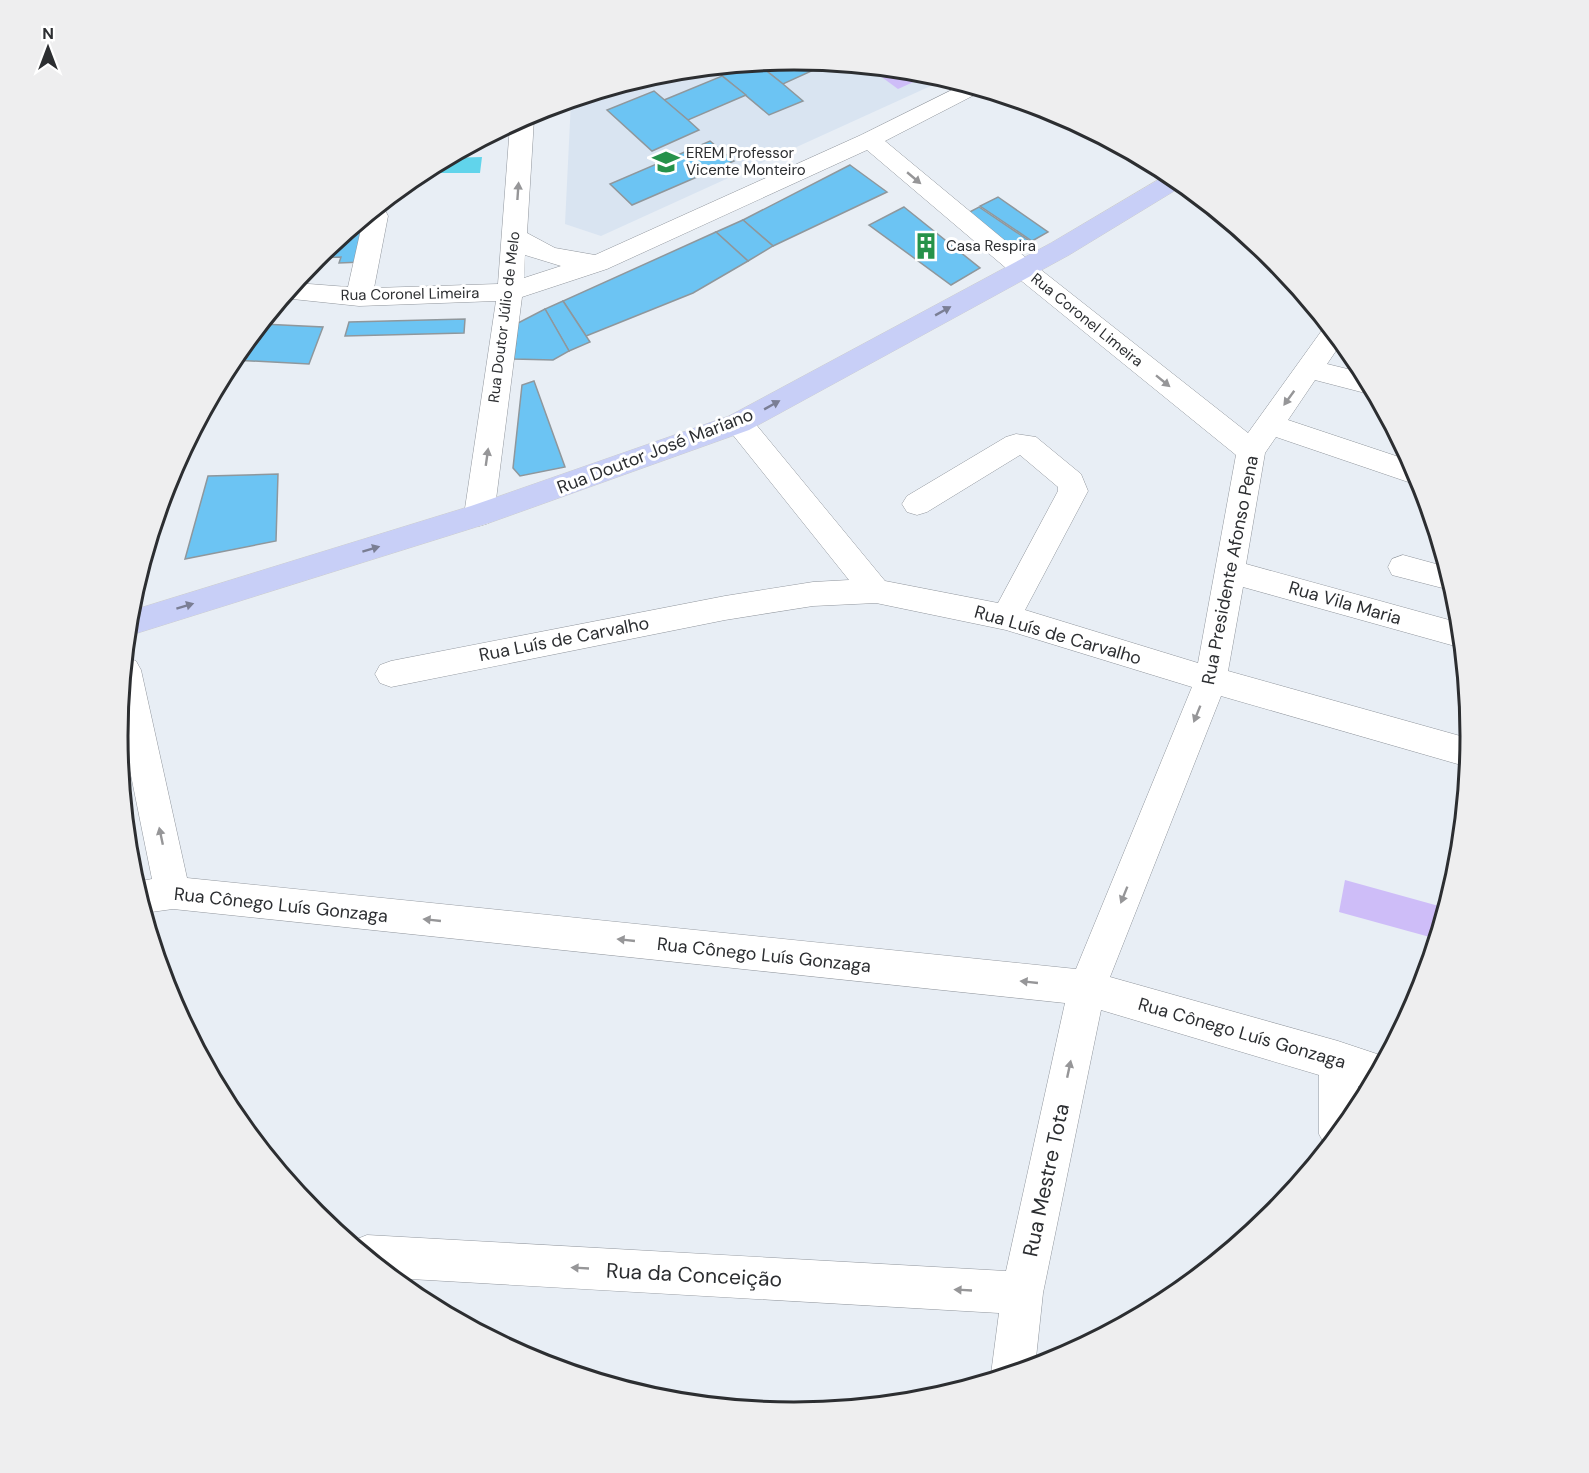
<svg xmlns="http://www.w3.org/2000/svg" width="1589" height="1473" font-family="'DM Sans',sans-serif">
  <style>
    .built { fill: #d9e4f1 }
    .green { fill: #cebdf8 }
    .water { fill: #61d4eb }
    .building { fill: #6cc4f3; stroke: #8f979c; stroke-width: 1.5 }
    .lines { fill: none; stroke-linecap: round; stroke-linejoin: round }
    .minor-casing { stroke: #91969d; stroke-width: 1 }
    .major-casing { stroke: #cccdce; stroke-width: 1 }
    .minor { fill: #fff; fill-rule: evenodd }
    .major { fill: #c8cff7; fill-rule: evenodd }
    .oneway { fill: #969698 }
    .oneway2 { fill: #7a7e94 }
    .labels { text-anchor: middle; dominant-baseline: central; stroke-width: 6; stroke-linejoin: round; paint-order: stroke }
    .far-poi-label { font-size: 15px; fill: #2c2e31; stroke: #fff; text-anchor: start }
    .far-street-label { font-size: 15px; fill: #2c2e31; stroke: #fff }
    .street-label { font-size: 18px; fill: #2c2e31; stroke: #fff }
    .near-street-label { font-size: 21px; fill: #2c2e31; stroke: #fff }
    .rim { fill: none; stroke: #2c2e31; stroke-width: 3 }
  </style>
  <rect width="100%" height="100%" fill="#e8eef5"/>
  <!-- built -->
  <path class="built" d="M795,60L927,73L946,79L601,236L565,224L571,101L663,73Z"/>
  <!-- green -->
  <g class="green">
    <path d="M868,67L927,73L931,74L898,89Z"/>
    <path d="M1345,880L1446,908L1437,939L1339,912Z"/>
  </g>
  <!-- water -->
  <path class="water" d="M482,157L480,173H420L449,158Z"/>
  <!-- building -->
  <g class="building">
    <path d="M795,60L829,63L783,84L758,64Z"/>
    <path d="M758,64L783,84L803,101L769,115L713,68Z"/>
    <path d="M722,76L746,95L688,120L664,100Z"/>
    <path d="M654,91L688,120L699,130L652,151L607,110Z"/>
    <path d="M710,141L734,161L632,205L610,184Z"/>
    <path d="M850,165L887,192L773,246L743,220Z"/>
    <path d="M998,197L1048,232L1032,241L980,206Z"/>
    <path d="M904,207L980,268L951,285L869,225Z"/>
    <path d="M979,207L1031,242L1009,255L962,216Z"/>
    <path d="M743,220L773,246L748,261L716,232Z"/>
    <path d="M350,230H370L362,262L339,263L341,257L317,258Z"/>
    <path d="M716,232L748,261L693,293L586,336L563,301Z"/>
    <path d="M563,301L590,342L569,351L545,309Z"/>
    <path d="M545,309L569,351L553,360L514,359L518,323Z"/>
    <path d="M465,319L464,333L345,336L349,322Z"/>
    <path d="M262,324L323,327L309,364L233,360Z"/>
    <path d="M534,381L565,467L520,476L513,468L522,385Z"/>
    <path d="M278,474L276,541L185,559L208,476Z"/>
  </g>
  <g class="lines">
    <defs>
      <g id="minor">
        <path d="M964,84L984,90L885,141L1031,262L1248,433L1325,326L1328,325L1342,342L1327,364L1364,373L1374,392L1369,394L1315,380L1288,420L1411,461L1421,483L1417,485L1276,437L1265,453L1246,564L1460,623L1462,648L1243,587L1228,671L1471,739L1468,767L1221,696L1110,977L1338,1041L1386,1057L1369,1089L1358,1086V1110L1327,1149L1319,1134V1075L1101,1010L1043,1293L1035,1367L994,1380L991,1374L999,1313L393,1278L351,1244L352,1241L367,1235L1006,1271L1065,1003L173,909L144,913L135,882L152,879L120,721L126,657L136,661L141,670L187,878L1076,969L1192,687L1006,630L876,603L813,606L725,620L391,687L380,683L375,674L380,665L391,661L725,596L813,582L849,580L729,430L725,423L729,416L739,413L749,416L885,581L998,603L1058,491V487L1020,455L927,512L917,515L907,512L902,504L907,496L1006,437L1016,434L1036,437L1081,474L1088,491L1025,610L1198,663L1236,455L1013,274L867,150L607,269L522,297L494,515L489,523L479,526L469,523L464,515L496,301L359,306L283,298L296,283L348,287L363,220L377,208L385,210L388,216L374,288L498,284L510,125L530,114L534,119L527,233L555,248L595,255L861,135ZM525,255L561,266L524,278Z"/>
        <path d="M1403,555L1447,567L1454,591L1392,575L1388,567L1392,559Z"/>
      </g>
      <path id="major" d="M1168,174L1184,185L1069,255L749,430L489,523L128,636L130,611L471,506L729,416L1051,243Z"/>
    </defs>
    <!-- minor casing -->
    <use href="#minor" class="minor-casing"/>
    <!-- major casing -->
    <use href="#major" class="major-casing"/>
    <!-- minor -->
    <use href="#minor" class="minor"/>
    <!-- major -->
    <use href="#major" class="major"/>
  </g>
  <!-- one-way arrows -->
  <defs><path id="oneway-solid" d="M-6-.8H1V-3.2L6.5 0L1 3.2V.8H-6Z" transform="scale(1.5)"/></defs>
  <g class="oneway">
    <use href="#oneway-solid" transform="translate(914 178) rotate(40)"/>
    <use href="#oneway-solid" transform="translate(518 191) rotate(-86)"/>
    <use href="#oneway-solid" transform="translate(1163 381) rotate(39)"/>
    <use href="#oneway-solid" transform="translate(1289 398) rotate(126)"/>
    <use href="#oneway-solid" transform="translate(487 457) rotate(-82)"/>
    <use href="#oneway-solid" transform="translate(1197 714) rotate(112)"/>
    <use href="#oneway-solid" transform="translate(161 836) rotate(-102)"/>
    <use href="#oneway-solid" transform="translate(1124 895) rotate(112)"/>
    <use href="#oneway-solid" transform="translate(432 920) rotate(-174)"/>
    <use href="#oneway-solid" transform="translate(626 940) rotate(-174)"/>
    <use href="#oneway-solid" transform="translate(1029 982) rotate(-174)"/>
    <use href="#oneway-solid" transform="translate(1069 1069) rotate(-78)"/>
    <use href="#oneway-solid" transform="translate(580 1268) rotate(-177)"/>
    <use href="#oneway-solid" transform="translate(963 1290) rotate(-177)"/>
  </g>
  <g class="oneway2">
    <use href="#oneway-solid" transform="translate(943 311) rotate(-29)"/>
    <use href="#oneway-solid" transform="translate(772 405) rotate(-29)"/>
    <use href="#oneway-solid" transform="translate(371 549) rotate(-17)"/>
    <use href="#oneway-solid" transform="translate(185 606) rotate(-17)"/>
  </g>
  <!-- icons -->
  <defs>
    <symbol id="school-bare" viewBox="-9 -9 18 18"><path d="M0-5L7-2L0 1L-7-2ZM-4 1L0 2.5L4 1V4Q0 6-4 4Z" fill="#26924a" stroke="#fff" stroke-width="2.5" paint-order="stroke"/></symbol>
    <symbol id="building-bare" viewBox="-9 -9 18 18"><path d="M-4-6H4V6H1V3H-1V6H-4ZM-2.5-4.3h1.7v1.8h-1.7ZM.8-4.3h1.7v1.8H.8ZM-2.5-1h1.7V.8h-1.7ZM.8-1h1.7V.8H.8Z" fill="#26924a" stroke="#fff" stroke-width="2.5" paint-order="stroke"/></symbol>
  </defs>
  <g fill-rule="evenodd">
    <use href="#school-bare" x="647" y="143" width="38" height="38"/>
    <use href="#building-bare" x="907" y="227" width="38" height="38"/>
  </g>
  <g class="labels">
    <!-- far-poi labels -->
    <g class="far-poi-label">
      <text x="686" y="153">EREM Professor<tspan x="686" dy="17">Vicente Monteiro</tspan></text>
      <text x="946" y="246">Casa Respira</text>
    </g>
    <!-- far-street labels -->
    <g class="far-street-label">
      <text transform="translate(410 294) rotate(-1)">Rua Coronel Limeira</text>
      <text transform="translate(504 317) rotate(-83)">Rua Doutor Júlio de Melo</text>
      <text transform="translate(1087 320) rotate(39)">Rua Coronel Limeira</text>
    </g>
    <!-- street labels -->
    <g class="street-label">
      <text transform="translate(655 451) rotate(-21)">Rua Doutor José Mariano</text>
      <text transform="translate(1230 570) rotate(-79)">Rua Presidente Afonso Pena</text>
      <text transform="translate(1345 603) rotate(16)">Rua Vila Maria</text>
      <text transform="translate(1058 635) rotate(16)">Rua Luís de Carvalho</text>
      <text transform="translate(564 639) rotate(-11)">Rua Luís de Carvalho</text>
      <text transform="translate(281 905) rotate(6)">Rua Cônego Luís Gonzaga</text>
      <text transform="translate(764 955) rotate(6)">Rua Cônego Luís Gonzaga</text>
      <text transform="translate(1242 1033) rotate(16)">Rua Cônego Luís Gonzaga</text>
    </g>
    <!-- near-street labels -->
    <g class="near-street-label">
      <text transform="translate(1046 1180) rotate(-78)">Rua Mestre Tota</text>
      <text transform="translate(694 1275) rotate(3)">Rua da Conceição</text>
    </g>
  </g>
  <!-- crop -->
  <path d="M0 0H1589V1473H0ZM128 736a666 666 0 1 1 1332 0a666 666 0 1 1-1332 0Z" fill="#eeeeef" fill-rule="evenodd"/>
  <path class="rim" d="M128 736a666 666 0 1 1 1332 0a666 666 0 1 1-1332 0Z"/>
  <!-- north arrow -->
  <g transform="translate(48 48)" stroke="#ffffff" stroke-width="4.5" paint-order="stroke">
  <path d="M0-4.5L10 22L0 15L-10 22Z" fill="#2c2e31"/>
  <text y="-9" font-size="16" font-weight="bold" text-anchor="middle" fill="#2c2e31">N</text>
  </g>
</svg>
